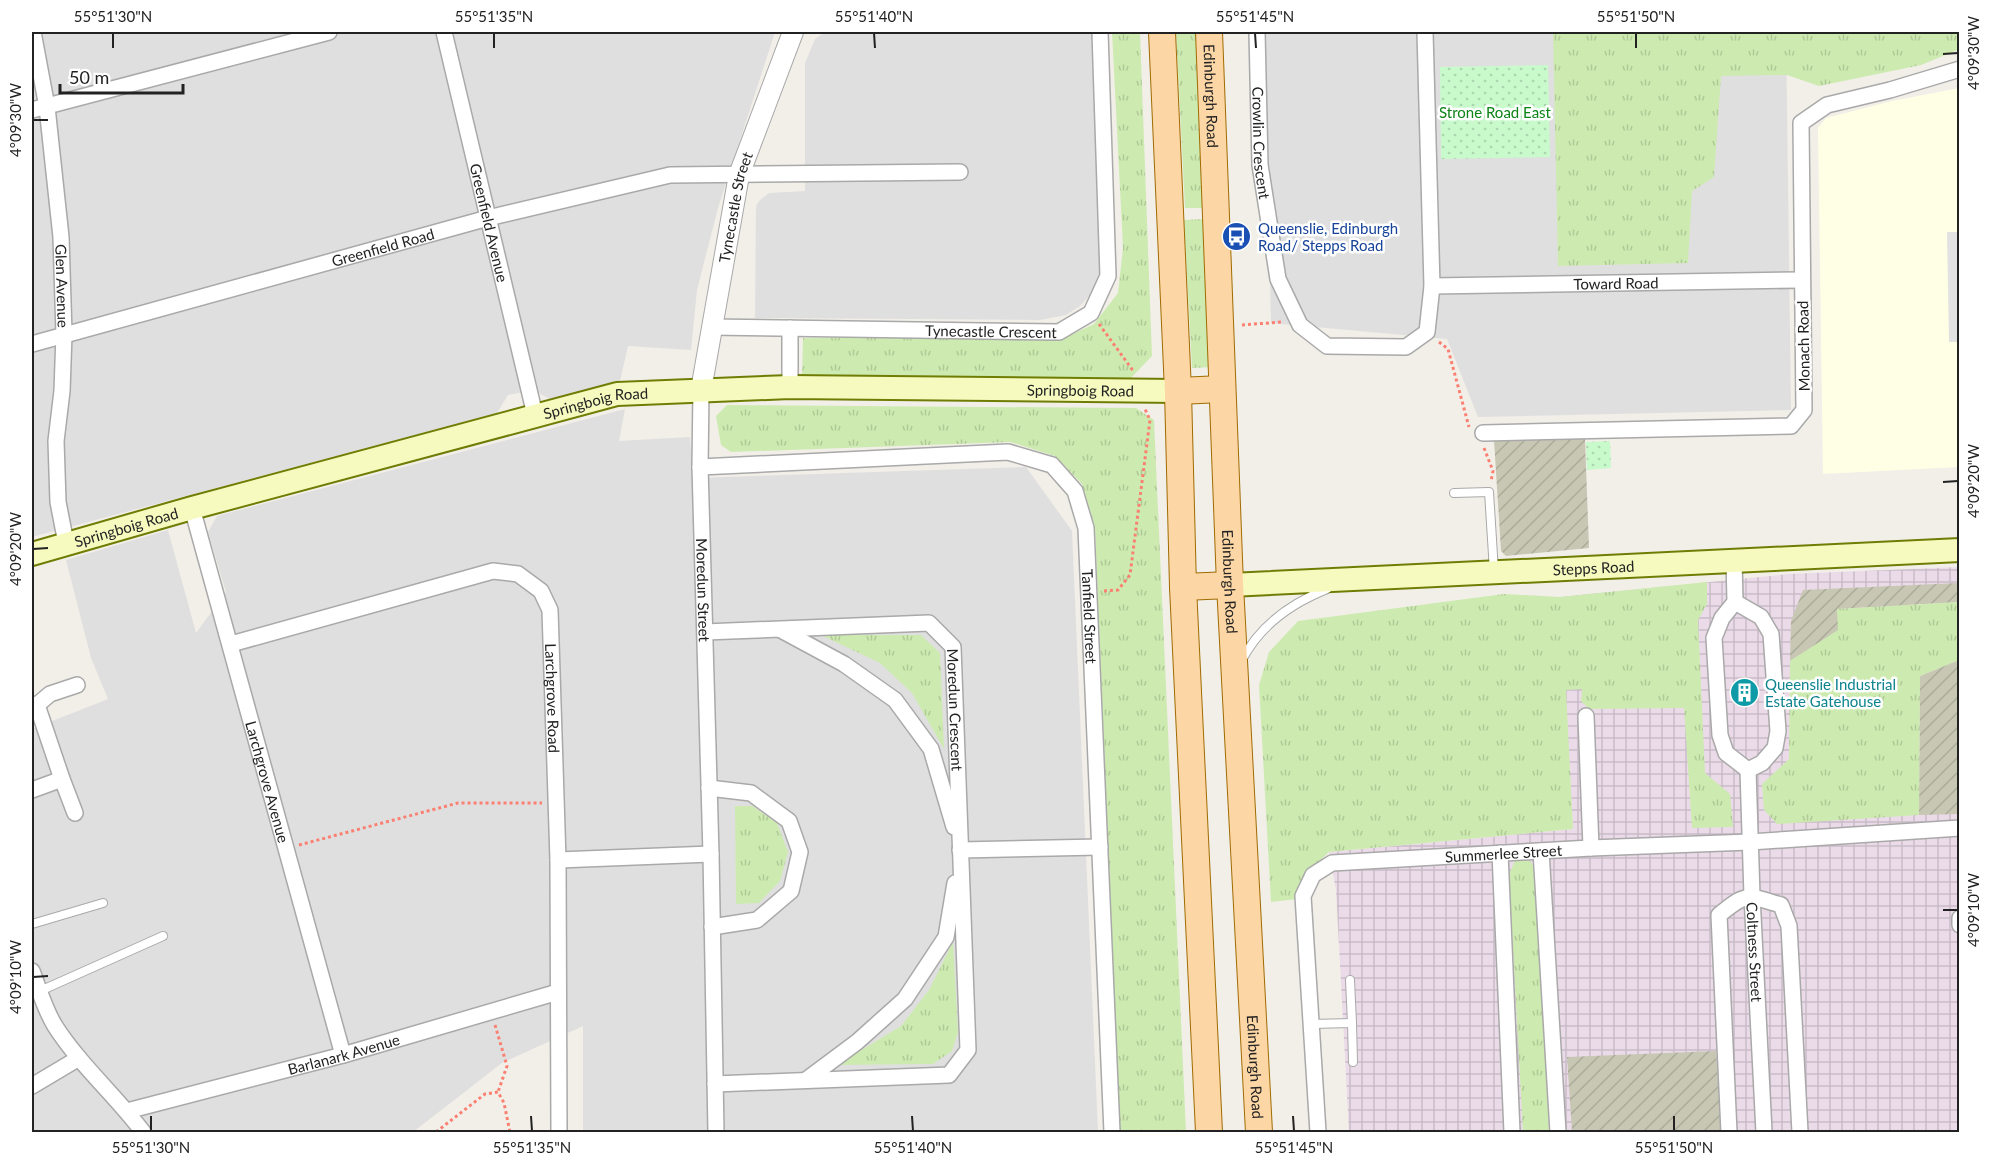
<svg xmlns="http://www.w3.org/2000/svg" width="1991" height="1164" font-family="Lato,sans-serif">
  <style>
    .residential { fill: #e0dfdf }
    .industrial { fill: url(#industrial-grid) }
    .education { fill: #ffffe5 }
    .construction { fill: url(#construction-furrows) }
    .grass { fill: url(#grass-tufts) }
    .park { fill: url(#park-dots) }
    .parking { fill: #e2e2e2 }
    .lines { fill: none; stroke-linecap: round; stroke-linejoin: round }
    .service-casing { stroke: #a9a9a9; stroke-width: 10 }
    .minor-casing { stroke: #a9a9a9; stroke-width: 18 }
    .tertiary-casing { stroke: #a9a9a9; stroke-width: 22 }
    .secondary-casing { stroke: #707d05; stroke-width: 26 }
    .primary-casing { stroke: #a06b00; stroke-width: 28 }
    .path { stroke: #fa8072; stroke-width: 3; stroke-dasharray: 3 3; stroke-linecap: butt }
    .service { stroke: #fff; stroke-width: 8 }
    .minor { stroke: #fff; stroke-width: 15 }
    .tertiary { stroke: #fff; stroke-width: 20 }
    .secondary { stroke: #f7fabf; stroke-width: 22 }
    .primary { stroke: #fcd6a4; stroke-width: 26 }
    .ticks { fill: none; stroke: #222; stroke-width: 2 }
    .labels { text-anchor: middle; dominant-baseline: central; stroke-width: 5; stroke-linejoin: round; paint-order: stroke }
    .street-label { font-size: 15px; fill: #222; stroke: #fff }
    .park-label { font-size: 15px; fill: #0c8416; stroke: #fff }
    .transit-label { font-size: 15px; fill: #164399; stroke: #fff; text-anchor: start }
    .culture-label { font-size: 15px; fill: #0d838f; stroke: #fff; text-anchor: start }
    .neatline { fill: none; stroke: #222; stroke-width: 2 }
    .ticks-label { font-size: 15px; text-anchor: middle; fill: #222 }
  </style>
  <defs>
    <pattern id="industrial-grid" width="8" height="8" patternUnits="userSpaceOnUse" patternTransform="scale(1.5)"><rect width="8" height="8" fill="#ebdbe8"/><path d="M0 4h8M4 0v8" fill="none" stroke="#c9bcc7"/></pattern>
    <pattern id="construction-furrows" width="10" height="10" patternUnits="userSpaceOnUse" patternTransform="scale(1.5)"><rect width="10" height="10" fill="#c7c7b4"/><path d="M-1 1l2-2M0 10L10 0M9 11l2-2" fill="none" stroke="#abab9a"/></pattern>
    <pattern id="grass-tufts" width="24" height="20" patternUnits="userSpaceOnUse" patternTransform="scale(1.5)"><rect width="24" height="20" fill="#cdebb0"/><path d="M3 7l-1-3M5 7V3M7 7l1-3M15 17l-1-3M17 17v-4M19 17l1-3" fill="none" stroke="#b0c997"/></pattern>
    <pattern id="park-dots" width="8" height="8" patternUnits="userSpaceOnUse" patternTransform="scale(1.5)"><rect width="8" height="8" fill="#c8facc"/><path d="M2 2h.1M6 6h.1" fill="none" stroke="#acd6af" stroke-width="1.8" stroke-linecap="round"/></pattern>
  </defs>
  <rect width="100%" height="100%" fill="#f2efe9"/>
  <!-- residential -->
  <g class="residential">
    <path d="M32,32H775L718,208L697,290L691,350L628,346L620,381L550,399L533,390L508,395L497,413L32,537Z"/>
    <path d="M825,32H1093L1102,263L1099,279L1090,295L1080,306L1066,315L1040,320L755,318L756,206L760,200L769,193L805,191V63L815,39Z"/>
    <path d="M1265,32H1786L1791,410L1478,417L1447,339L1271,323Z"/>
    <path d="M625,409L619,441L690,437L693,478L1026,467L1072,531L1098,1132H583V1026L502,1063L413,1132H32V729L108,699L91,658L66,560L168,530L196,633L226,592L208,532L217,516Z"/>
  </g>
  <!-- industrial -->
  <path class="industrial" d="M1959,567V1132H1349L1336,890L1329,852L1573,829L1560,597L1789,574Z"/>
  <!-- education -->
  <path class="education" d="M1959,88V467L1823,474L1818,128L1826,118L1892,101Z"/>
  <!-- construction -->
  <g class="construction">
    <path d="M1585,439L1589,548L1506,556L1501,551L1494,440Z"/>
    <path d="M1959,583V602L1837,609L1839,630L1790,661L1791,621L1803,590Z"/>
    <path d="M1959,660V814L1919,815L1920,676Z"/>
    <path d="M1716,1051L1721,1132H1572L1567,1057Z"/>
  </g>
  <!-- grass -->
  <g class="grass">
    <path d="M1112,32H1140L1152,356L1130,379L802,378L803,338L1066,337L1094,324L1118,293L1123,248Z"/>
    <path d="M1176,32H1198L1205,208H1185Z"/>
    <path d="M1553,32H1959L1960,49L1921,65L1819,86L1787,75L1721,76L1714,177L1692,191L1688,263L1558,266Z"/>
    <path d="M1206,219L1214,367L1192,368L1184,220Z"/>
    <path d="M727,405L1136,408L1154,420L1186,1132H1120L1095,527L1082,484L1055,456L1010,442L731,452L721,445L716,416Z"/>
    <path d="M1707,582V604L1698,620L1705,773L1730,794L1733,827L1692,828L1684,708L1589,709L1581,701L1582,689L1566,690L1573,829L1329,852L1304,876L1297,899L1271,902L1259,685L1269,652L1298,621L1504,594L1560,597Z"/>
    <path d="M1959,602V660L1920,676L1919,815L1777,824L1764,810L1762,784L1789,759L1790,661L1838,630L1837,609Z"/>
    <path d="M821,635H921L940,653L944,749L912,693L880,663Z"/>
    <path d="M735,806H752L777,823L788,852L780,881L759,903L736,904Z"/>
    <path d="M1515,860L1530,861L1536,870L1549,1132H1523L1509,875Z"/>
    <path d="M953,942L958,1032L952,1051L933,1064L837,1065L901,1026L929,990Z"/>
  </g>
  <!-- park -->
  <g class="park">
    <path d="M1548,65L1550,157L1441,159L1440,67Z"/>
    <path d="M1610,441L1611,468L1587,470L1586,442Z"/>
  </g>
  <!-- parking -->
  <path class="parking" d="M1947,232H1959V342H1949Z"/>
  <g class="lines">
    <defs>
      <g id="service">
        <path d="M1454,493L1489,492L1494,571"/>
        <path d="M1242,660C1260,625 1292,603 1327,589"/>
        <path d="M32,924L103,903"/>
        <path d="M1350,980L1352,1023"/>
        <path d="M40,991L163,936"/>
        <path d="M1311,1024L1352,1023L1353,1062"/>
      </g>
      <g id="minor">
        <path id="s1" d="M33,32L47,107L61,237L64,334L62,391L56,441L58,502L66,543"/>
        <path id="s2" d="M444,32L535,415"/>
        <path id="s3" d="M1257,32L1260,165L1278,279L1300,325L1327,346L1406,347L1427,332L1432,286L1425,32"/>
        <path d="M32,110L329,32"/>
        <path id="s4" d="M1432,286L1801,280"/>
        <path id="s5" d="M711,327L1059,332L1091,313L1108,276L1100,32"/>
        <path d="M790,328V387"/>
        <path id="s6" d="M32,344L488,218L670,175L960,172"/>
        <path id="s7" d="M701,390L700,467L711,854L716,1132"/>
        <path d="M1483,433L1791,426L1804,410L1801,123L1827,105L1890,90L1960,69"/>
        <path id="s8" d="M700,467L1008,452L1052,465L1075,491L1086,528L1112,1132"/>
        <path id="s9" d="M192,508L343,1055"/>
        <path d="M1734,559L1735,602L1722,618L1714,638L1720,735L1726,753L1748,770"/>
        <path d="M1735,602L1761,617L1771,634L1778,731L1775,748L1762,763L1748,770"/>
        <path d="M781,630L844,664L895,700L931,749L954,827"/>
        <path id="s10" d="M705,632L929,623L953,647L968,1050L949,1075L715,1084"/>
        <path id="s11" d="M231,644L493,571L518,574L541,591L550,610L558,860L559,1132"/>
        <path d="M32,704L37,705L62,779L75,813"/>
        <path d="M37,705L50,694L77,685"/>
        <path d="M1586,716L1591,848"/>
        <path id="s12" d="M1748,770L1752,896L1764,1132"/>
        <path d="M709,788L751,793L789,821L800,852L791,891L757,920L712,927"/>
        <path d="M32,790L62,779"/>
        <path d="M960,850L1100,847"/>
        <path d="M1541,851L1558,1132"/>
        <path d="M1500,853L1512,1132"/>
        <path d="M558,860L711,854"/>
        <path d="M1960,918V925"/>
        <path d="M32,971C39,989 45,1010 55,1026C80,1065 116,1096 143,1132"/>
        <path d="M806,1080L857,1042L905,999L946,937L955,883"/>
        <path d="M32,1086L79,1058"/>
        <path id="s13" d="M127,1111L343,1055L558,992"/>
        <path id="s14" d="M1318,1132L1303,896L1313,875L1332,863L1591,848L1750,842L1960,828"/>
        <path d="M1729,1132L1719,915C1747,892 1746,895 1781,905L1789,926L1800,1132"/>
      </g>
      <g id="tertiary">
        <path id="s15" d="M701,390L739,175L793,32"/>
      </g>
      <g id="secondary">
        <path id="s16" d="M32,554L192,508L617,394L790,387L1178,391"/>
        <path id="s17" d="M1230,585L1960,550"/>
      </g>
      <g id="primary">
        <path d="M1162,32L1178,391L1183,587L1209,1132"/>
        <path id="s18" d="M1209,32L1230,585L1259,1132"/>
        <path d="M1178,391L1222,389"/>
        <path d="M1183,587L1230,585"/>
      </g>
    </defs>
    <!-- service casing -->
    <use href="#service" class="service-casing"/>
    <!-- minor casing -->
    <use href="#minor" class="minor-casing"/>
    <!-- tertiary casing -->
    <use href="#tertiary" class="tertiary-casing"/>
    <!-- secondary casing -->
    <use href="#secondary" class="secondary-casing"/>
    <!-- primary casing -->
    <use href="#primary" class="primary-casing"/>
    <!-- path -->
    <g class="path">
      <path d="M1099,324L1134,372"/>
      <path d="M1242,325L1281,322"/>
      <path d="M1439,342L1448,349L1469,427"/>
      <path d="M1484,448L1493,471L1491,481"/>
      <path d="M1104,591L1118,590L1130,575L1150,420L1145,409"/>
      <path d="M299,845L458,803H542"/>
      <path d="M495,1025L507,1066L498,1092"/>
      <path d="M436,1132L485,1094L498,1092L504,1103L510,1132"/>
    </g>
    <!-- service -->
    <use href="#service" class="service"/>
    <!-- minor -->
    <use href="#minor" class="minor"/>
    <!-- tertiary -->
    <use href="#tertiary" class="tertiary"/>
    <!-- secondary -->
    <use href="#secondary" class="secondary"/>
    <!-- primary -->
    <use href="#primary" class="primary"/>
  </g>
  <!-- ticks -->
  <path class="ticks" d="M113,33V48M494,33V48M874,33L875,48M1255,33L1256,48M1636,33V48M1943,54L1958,53M33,120H48M1943,482L1958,481M33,549L48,548M1943,910H1958M33,977L48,976M151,1116V1131M531,1116L532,1131M912,1116L913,1131M1293,1116L1294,1131M1674,1116V1131"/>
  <!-- icons -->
  <defs>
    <symbol id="bus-disc" viewBox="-11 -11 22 22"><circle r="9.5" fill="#1a4fb4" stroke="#fff"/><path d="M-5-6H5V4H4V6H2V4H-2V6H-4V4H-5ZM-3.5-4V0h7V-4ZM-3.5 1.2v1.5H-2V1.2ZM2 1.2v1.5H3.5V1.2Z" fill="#fff"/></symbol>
    <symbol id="building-disc" viewBox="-11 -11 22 22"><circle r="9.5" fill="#0f9aa8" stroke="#fff"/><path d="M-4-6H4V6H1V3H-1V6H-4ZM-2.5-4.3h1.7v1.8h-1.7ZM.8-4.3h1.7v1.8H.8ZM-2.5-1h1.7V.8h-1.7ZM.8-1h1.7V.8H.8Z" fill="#fff"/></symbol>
  </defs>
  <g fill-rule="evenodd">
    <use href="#bus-disc" x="1220" y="220" width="33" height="33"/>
    <use href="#building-disc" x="1728" y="676" width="33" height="33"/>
  </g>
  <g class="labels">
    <!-- street labels -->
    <g class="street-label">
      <text stroke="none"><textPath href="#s18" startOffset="64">Edinburgh Road</textPath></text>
      <text stroke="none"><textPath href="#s3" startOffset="111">Crowlin Crescent</textPath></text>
      <text stroke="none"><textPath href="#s15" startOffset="186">Tynecastle Street</textPath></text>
      <text stroke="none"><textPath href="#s2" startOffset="196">Greenfield Avenue</textPath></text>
      <text stroke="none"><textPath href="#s6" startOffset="364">Greenfield Road</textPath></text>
      <text stroke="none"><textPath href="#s4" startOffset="184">Toward Road</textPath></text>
      <text stroke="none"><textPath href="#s1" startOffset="256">Glen Avenue</textPath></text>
      <text stroke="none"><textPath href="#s5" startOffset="280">Tynecastle Crescent</textPath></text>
      <text transform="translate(1803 346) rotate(-91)">Monach Road</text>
      <text stroke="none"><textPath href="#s16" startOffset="1070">Springboig Road</textPath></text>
      <text stroke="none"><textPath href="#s16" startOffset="584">Springboig Road</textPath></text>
      <text stroke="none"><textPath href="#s16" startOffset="98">Springboig Road</textPath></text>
      <text stroke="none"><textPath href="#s17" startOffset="364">Stepps Road</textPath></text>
      <text stroke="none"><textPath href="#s18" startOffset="550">Edinburgh Road</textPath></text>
      <text stroke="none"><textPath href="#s7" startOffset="200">Moredun Street</textPath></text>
      <text stroke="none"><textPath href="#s8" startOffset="516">Tanfield Street</textPath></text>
      <text stroke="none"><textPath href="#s11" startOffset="435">Larchgrove Road</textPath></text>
      <text stroke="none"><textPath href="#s10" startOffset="321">Moredun Crescent</textPath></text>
      <text stroke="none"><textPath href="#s9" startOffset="284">Larchgrove Avenue</textPath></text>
      <text stroke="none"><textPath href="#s14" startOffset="454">Summerlee Street</textPath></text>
      <text stroke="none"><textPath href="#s12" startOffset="182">Coltness Street</textPath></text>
      <text stroke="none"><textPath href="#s13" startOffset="224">Barlanark Avenue</textPath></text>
      <text stroke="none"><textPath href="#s18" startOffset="1036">Edinburgh Road</textPath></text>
    </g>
    <!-- park labels -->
    <g class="park-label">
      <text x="1495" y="112">Strone Road East</text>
    </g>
    <!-- transit labels -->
    <g class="transit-label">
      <text x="1258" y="228">Queenslie, Edinburgh<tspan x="1258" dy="17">Road/ Stepps Road</tspan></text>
    </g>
    <!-- culture labels -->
    <g class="culture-label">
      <text x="1765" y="684">Queenslie Industrial<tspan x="1765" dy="17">Estate Gatehouse</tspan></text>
    </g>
  </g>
  <!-- border -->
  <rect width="1991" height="1164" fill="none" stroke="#ffffff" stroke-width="66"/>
  <!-- scale -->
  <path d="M60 84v9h123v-9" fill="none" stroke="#222222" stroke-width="3"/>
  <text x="69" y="84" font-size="18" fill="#222222" stroke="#ffffff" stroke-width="4.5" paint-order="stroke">50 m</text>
  <rect x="33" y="33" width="1925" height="1098" class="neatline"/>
  <g class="ticks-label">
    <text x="113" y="22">55°51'30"N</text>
    <text x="494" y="22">55°51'35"N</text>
    <text x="874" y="22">55°51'40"N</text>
    <text x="1255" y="22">55°51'45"N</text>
    <text x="1636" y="22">55°51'50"N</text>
    <text transform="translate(1974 53) rotate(-90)" y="5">4°09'30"W</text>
    <text transform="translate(16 120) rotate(-90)" y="5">4°09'30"W</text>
    <text transform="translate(1974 481) rotate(-90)" y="5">4°09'20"W</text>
    <text transform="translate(16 549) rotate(-90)" y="5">4°09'20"W</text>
    <text transform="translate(1974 910) rotate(-90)" y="5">4°09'10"W</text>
    <text transform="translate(16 977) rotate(-90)" y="5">4°09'10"W</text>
    <text x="151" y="1153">55°51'30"N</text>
    <text x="532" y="1153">55°51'35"N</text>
    <text x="913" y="1153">55°51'40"N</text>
    <text x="1294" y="1153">55°51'45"N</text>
    <text x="1674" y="1153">55°51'50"N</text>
  </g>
</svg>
